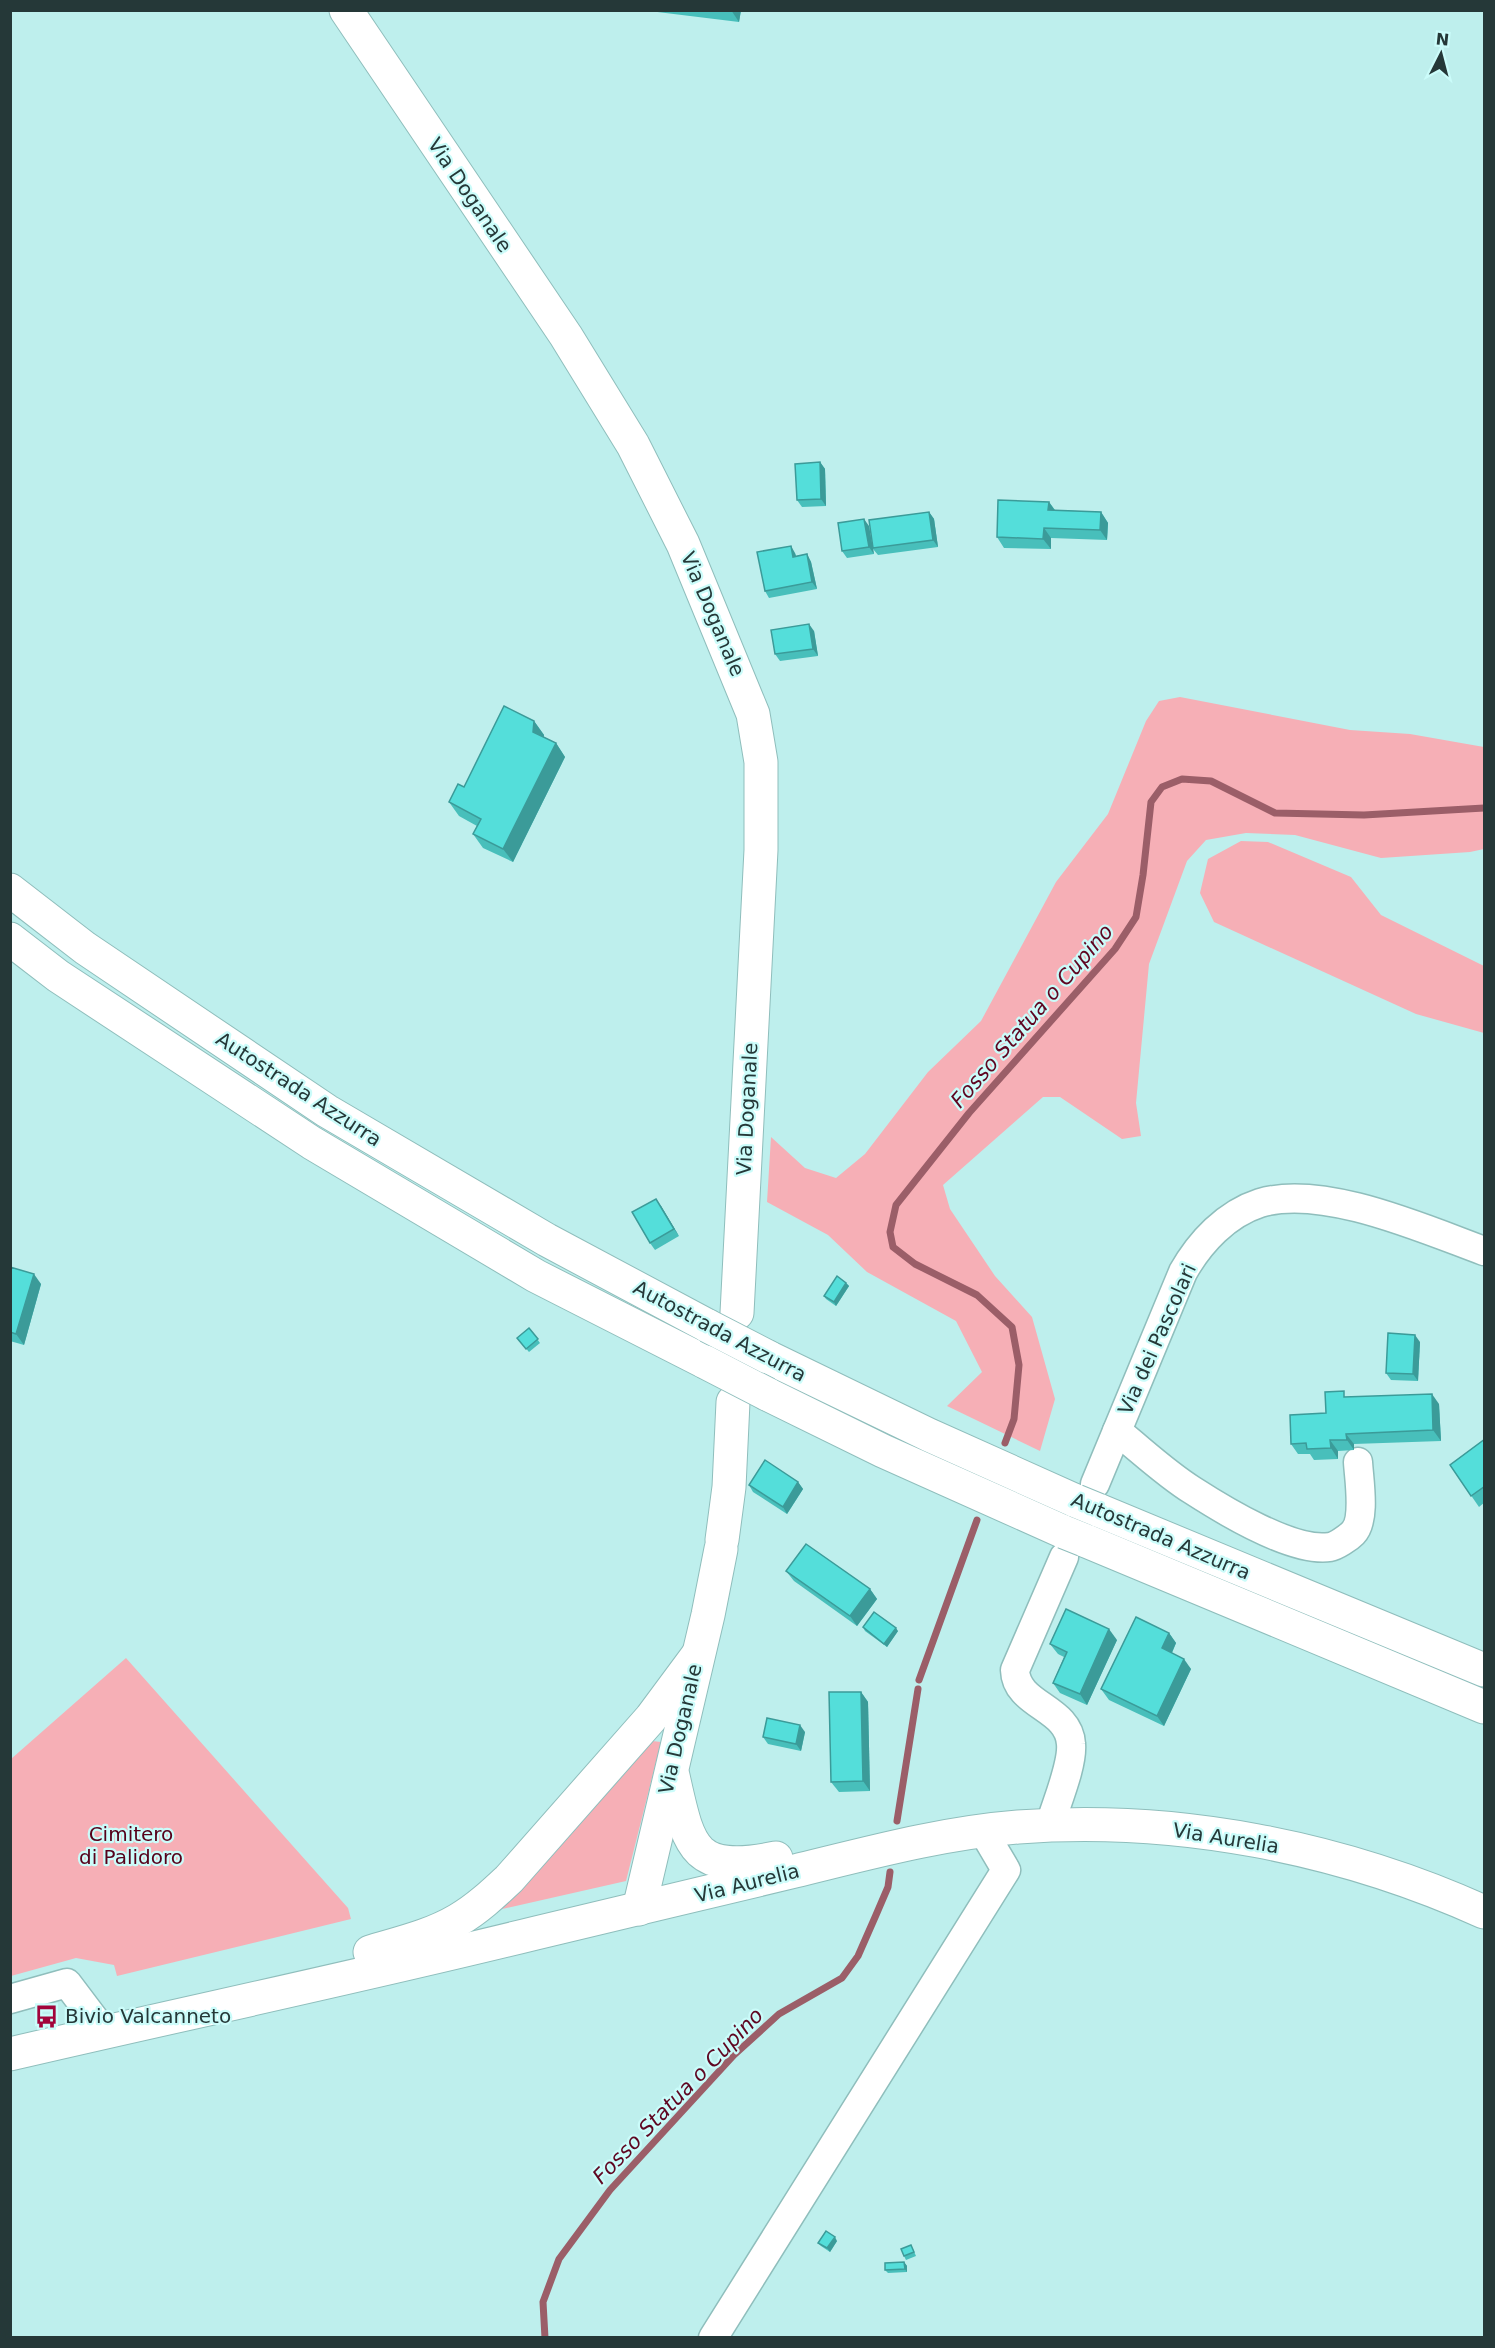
<svg xmlns="http://www.w3.org/2000/svg" width="1495" height="2348" font-family="'DejaVu Sans',sans-serif">
  <style>
    .green { fill: #f6afb6 }
    .lines { fill: none; stroke-linecap: round; stroke-linejoin: round }
    .stream { stroke: #9b5e68; stroke-width: 7 }
    .minor-casing { stroke: #8fbebc; stroke-width: 31 }
    .major-casing { stroke: #8fbebc; stroke-width: 35 }
    .highway-casing { stroke: #8fbebc; stroke-width: 35 }
    .minor { stroke: #fff; stroke-width: 28 }
    .major { stroke: #fff; stroke-width: 33 }
    .highway { stroke: #fff; stroke-width: 33 }
    .highway-bridge-casing { stroke: #8fbebc; stroke-width: 35; stroke-linecap: butt }
    .highway-bridge { stroke: #fff; stroke-width: 33 }
    .wall { fill: #48bfbb }
    .shaded-wall { fill: #3b9b99 }
    .building { fill: #54deda; stroke: #3b9b99; stroke-width: 1.5 }
    .labels { text-anchor: middle; dominant-baseline: central; stroke-width: 4.5; stroke-linejoin: round; paint-order: stroke }
    .street-label { font-size: 20px; fill: #253838; stroke: #cbfcfa }
    .park-label { font-size: 20px; fill: #56001a; stroke: #cbfcfa }
    .poi-label { font-size: 20px; fill: #253838; stroke: #cbfcfa; text-anchor: start }
    .water-label { font-size: 21px; font-style: italic; fill: #5f0621; stroke: #cbfcfa }
  </style>
  <rect width="100%" height="100%" fill="#beefed"/>
  <!-- green -->
  <g class="green">
    <path d="M1180,697L1350,730L1410,734L1484,747V849L1470,852L1381,858L1295,835L1246,833L1206,840L1187,861L1149,964L1136,1103L1141,1136L1122,1139L1060,1097H1043L943,1185L950,1209L995,1276L1032,1317L1055,1399L1040,1451L947,1406L982,1372L956,1321L867,1272L828,1235L767,1202L771,1137L805,1168L836,1178L865,1154L928,1072L981,1021L1056,882L1108,814L1146,721L1159,701Z"/>
    <path d="M1241,841L1268,842L1351,877L1381,915L1484,966V1033L1416,1014L1214,922L1200,893L1208,859Z"/>
    <path d="M126,1658L348,1908L351,1919L117,1976L114,1965L76,1958L11,1976V1759Z"/>
    <path d="M652,1741L661,1742L626,1881L502,1909L503,1902Z"/>
  </g>
  <g class="lines">
    <!-- stream -->
    <g class="stream">
      <path d="M1005,1443L1014,1419L1019,1365L1012,1327L977,1295L915,1264L893,1247L890,1232L896,1205L969,1113L1115,949L1136,917L1143,875L1151,802L1162,787L1182,779L1211,781L1275,813L1364,815L1484,808"/>
      <path d="M919,1680L977,1520"/>
      <path d="M897,1821L918,1689"/>
      <path d="M545,2338L543,2302L559,2259L610,2190L734,2055L779,2014L842,1978L858,1956L876,1915L888,1887L890,1872"/>
    </g>
    <defs>
      <g id="minor">
        <path d="M1117,1431C1141,1450 1165,1473 1192,1490C1223,1510 1293,1553 1330,1547C1336,1546 1348,1538 1353,1533C1366,1520 1359,1480 1358,1462"/>
        <path d="M1095,1484L1183,1272C1200,1242 1226,1214 1260,1203C1323,1184 1424,1229 1484,1251"/>
        <path d="M1050,1825C1056,1804 1073,1765 1071,1744C1069,1707 1016,1706 1015,1670L1064,1557"/>
        <path d="M10,1999L67,1983L104,2032"/>
        <path d="M713,2338L1006,1870L983,1831"/>
      </g>
      <g id="major">
        <path d="M346,10L566,336L633,445L683,544L753,714L761,762V850L737,1313"/>
        <path d="M722,1540L729,1487L733,1402"/>
        <path d="M673,1776C689,1847 692,1875 776,1858"/>
        <path d="M639,1909L708,1615L721,1549"/>
        <path d="M370,1952C400,1943 431,1936 458,1920C477,1909 493,1894 509,1879L651,1718L697,1656"/>
        <path d="M10,2054C186,2013 362,1976 536,1933C622,1912 709,1892 795,1871C869,1853 942,1833 1018,1827C1176,1815 1340,1847 1484,1912"/>
      </g>
      <g id="highway">
        <path d="M10,890L85,948L327,1111L547,1240L708,1326"/>
        <path d="M10,939L58,976L312,1143L536,1276L705,1362"/>
        <path d="M768,1357L929,1435L1076,1501"/>
        <path d="M767,1394L883,1451L1064,1532"/>
        <path d="M1098,1510L1484,1670"/>
        <path d="M1084,1540L1484,1707"/>
      </g>
    </defs>
    <!-- minor casing -->
    <use href="#minor" class="minor-casing"/>
    <!-- major casing -->
    <use href="#major" class="major-casing"/>
    <!-- highway casing -->
    <use href="#highway" class="highway-casing"/>
    <!-- minor -->
    <use href="#minor" class="minor"/>
    <!-- major -->
    <use href="#major" class="major"/>
    <!-- highway -->
    <use href="#highway" class="highway"/>
    <defs>
      <g id="highway-bridge">
        <path d="M708,1326L768,1357"/>
        <path d="M705,1362L767,1394"/>
        <path d="M1076,1501L1098,1510"/>
        <path d="M1064,1532L1084,1540"/>
      </g>
    </defs>
    <!-- highway-bridge casing -->
    <use href="#highway-bridge" class="highway-bridge-casing"/>
    <!-- highway-bridge -->
    <use href="#highway-bridge" class="highway-bridge"/>
  </g>
  <!-- wall -->
  <g class="wall">
    <path d="M641,10H741L739,22Z"/>
    <path d="M820,462L825,469L826,506L802,507L797,500Z"/>
    <path d="M1049,502L1055,510L1101,512L1108,523L1107,540L1051,538V549L1004,548L997,537Z"/>
    <path d="M929,512L934,519L938,547L878,555L873,549L874,554L847,558L842,551L869,526L872,545Z"/>
    <path d="M795,553L796,556L807,554L811,562L817,589L769,598L765,591Z"/>
    <path d="M814,631L818,656L780,661L775,654Z"/>
    <path d="M534,721L544,735V737L556,743L565,757L513,862L483,848L473,834L477,826L459,816L449,802L464,787Z"/>
    <path d="M661,1206L679,1236L655,1250L650,1243Z"/>
    <path d="M10,1267L41,1284L24,1345L10,1341Z"/>
    <path d="M846,1283L849,1286L836,1306L826,1299L824,1296Z"/>
    <path d="M529,1328L540,1343L529,1352L517,1338Z"/>
    <path d="M1420,1342L1418,1381L1391,1380L1386,1373Z"/>
    <path d="M1348,1397L1439,1404L1441,1441L1354,1444V1450L1338,1451V1459L1314,1460L1310,1454H1298L1291,1444Z"/>
    <path d="M1485,1439V1502L1479,1507L1450,1465Z"/>
    <path d="M798,1482L803,1489L787,1514L753,1492L749,1485Z"/>
    <path d="M786,1571L870,1589L877,1599L857,1626L794,1581Z"/>
    <path d="M863,1627L898,1631L887,1647L865,1631Z"/>
    <path d="M1169,1633L1176,1643L1172,1653L1191,1669L1164,1726L1109,1700L1101,1689Z"/>
    <path d="M1117,1640L1087,1705L1060,1693L1053,1683L1064,1657L1058,1654L1050,1644Z"/>
    <path d="M861,1692L868,1702L870,1791L839,1792L831,1782Z"/>
    <path d="M805,1732L801,1751L768,1744L763,1737Z"/>
    <path d="M837,2241L830,2252L821,2246L818,2243Z"/>
    <path d="M913,2249L916,2256L906,2260L904,2256Z"/>
    <path d="M904,2262L907,2266V2272L888,2273L885,2270Z"/>
  </g>
  <!-- shaded-wall -->
  <g class="shaded-wall">
    <path d="M731,10H741L739,22Z"/>
    <path d="M820,462L825,469L826,506L821,499Z"/>
    <path d="M1049,502L1056,512L1048,510Z"/>
    <path d="M929,512L934,519L938,547L933,540Z"/>
    <path d="M1101,512L1108,523L1107,540L1100,530Z"/>
    <path d="M864,519L869,526L874,554L869,547Z"/>
    <path d="M1044,528L1051,538V549L1043,539Z"/>
    <path d="M791,546L795,553L798,564L793,557Z"/>
    <path d="M807,554L811,562L817,589L812,582Z"/>
    <path d="M809,624L814,631L818,656L813,649Z"/>
    <path d="M534,721L544,735L543,745L533,732Z"/>
    <path d="M556,743L565,757L513,862L503,849Z"/>
    <path d="M656,1199L661,1206L679,1236L674,1229Z"/>
    <path d="M34,1274L41,1284L24,1345L16,1334Z"/>
    <path d="M846,1283L849,1286L836,1306L834,1302Z"/>
    <path d="M1415,1335L1420,1342L1418,1381L1413,1374Z"/>
    <path d="M1432,1394L1439,1404L1441,1441L1433,1430Z"/>
    <path d="M1346,1434L1354,1444V1450L1347,1440Z"/>
    <path d="M1330,1440L1338,1451V1459L1331,1448Z"/>
    <path d="M798,1482L803,1489L787,1514L783,1507Z"/>
    <path d="M870,1589L877,1599L857,1626L850,1616Z"/>
    <path d="M896,1628L898,1631L887,1647L884,1644Z"/>
    <path d="M1109,1629L1117,1640L1087,1705L1080,1694Z"/>
    <path d="M1169,1633L1176,1643L1169,1659L1162,1648Z"/>
    <path d="M1184,1659L1191,1669L1164,1726L1157,1716Z"/>
    <path d="M861,1692L868,1702L870,1791L863,1781Z"/>
    <path d="M800,1725L805,1732L801,1751L796,1744Z"/>
    <path d="M835,2237L837,2241L830,2252L827,2248Z"/>
    <path d="M904,2262L907,2266V2272L905,2269Z"/>
  </g>
  <!-- building -->
  <g class="building">
    <path d="M820,462L821,499L797,500L795,464Z"/>
    <path d="M998,500L1049,502L1048,510L1101,512L1100,530L1044,528L1043,539L997,537Z"/>
    <path d="M929,512L933,540L873,548L869,520Z"/>
    <path d="M864,519L869,547L842,551L838,523Z"/>
    <path d="M791,546L793,557L807,554L812,582L765,591L757,552Z"/>
    <path d="M809,624L813,649L775,654L771,630Z"/>
    <path d="M504,706L534,721L533,732L556,743L503,849L473,834L481,819L449,802L458,784L464,787Z"/>
    <path d="M656,1199L674,1229L650,1243L632,1212Z"/>
    <path d="M10,1267L34,1274L16,1334L10,1332Z"/>
    <path d="M837,1276L846,1283L834,1302L824,1296Z"/>
    <path d="M529,1328L538,1339L526,1349L517,1338Z"/>
    <path d="M1388,1333L1415,1335L1413,1374L1386,1373Z"/>
    <path d="M1344,1391V1397L1432,1394L1433,1430L1346,1434L1347,1440H1330L1331,1448L1307,1449L1306,1443L1291,1444L1290,1415L1326,1413L1325,1392Z"/>
    <path d="M1485,1439V1486L1471,1496L1450,1465Z"/>
    <path d="M765,1460L798,1482L783,1507L749,1485Z"/>
    <path d="M806,1544L870,1589L850,1616L786,1571Z"/>
    <path d="M1066,1609L1109,1629L1080,1694L1053,1683L1067,1652L1050,1644Z"/>
    <path d="M874,1612L896,1628L884,1644L863,1627Z"/>
    <path d="M1136,1617L1169,1633L1162,1648L1184,1659L1157,1716L1101,1689Z"/>
    <path d="M829,1692H861L863,1781L831,1782Z"/>
    <path d="M767,1718L800,1725L796,1744L763,1737Z"/>
    <path d="M826,2231L835,2237L827,2248L818,2243Z"/>
    <path d="M911,2245L914,2252L904,2256L901,2249Z"/>
    <path d="M904,2262L905,2269L885,2270V2263Z"/>
  </g>
  <!-- icons -->
  <defs>
    <symbol id="bus-bare" viewBox="-9 -9 18 18"><path d="M-5-6H5V4H4V6H2V4H-2V6H-4V4H-5ZM-3.5-4V0h7V-4ZM-3.5 1.2v1.5H-2V1.2ZM2 1.2v1.5H3.5V1.2Z" fill="#a2043b" stroke="#cbfcfa" stroke-width="2.5" paint-order="stroke"/></symbol>
  </defs>
  <g fill-rule="evenodd">
    <use href="#bus-bare" x="30" y="2000" width="33" height="33"/>
  </g>
  <g class="labels">
    <!-- street labels -->
    <g class="street-label">
      <text transform="translate(470 195) rotate(56)">Via Doganale</text>
      <text transform="translate(713 614) rotate(67)">Via Doganale</text>
      <text transform="translate(299 1089) rotate(33)">Autostrada Azzurra</text>
      <text transform="translate(747 1109) rotate(-87)">Via Doganale</text>
      <text transform="translate(720 1331) rotate(28)">Autostrada Azzurra</text>
      <text transform="translate(1157 1339) rotate(-66)">Via dei Pascolari</text>
      <text transform="translate(1161 1536) rotate(23)">Autostrada Azzurra</text>
      <text transform="translate(680 1729) rotate(-77)">Via Doganale</text>
      <text transform="translate(1226 1838) rotate(9)">Via Aurelia</text>
      <text transform="translate(747 1883) rotate(-14)">Via Aurelia</text>
    </g>
    <!-- park labels -->
    <g class="park-label">
      <text x="131" y="1834">Cimitero<tspan x="131" dy="23">di Palidoro</tspan></text>
    </g>
    <!-- poi labels -->
    <g class="poi-label">
      <text x="65" y="2016">Bivio Valcanneto</text>
    </g>
    <!-- water labels -->
    <g class="water-label">
      <text transform="translate(1032 1016) rotate(-49)">Fosso Statua o Cupino</text>
      <text transform="translate(678 2096) rotate(-46)">Fosso Statua o Cupino</text>
    </g>
  </g>
  <!-- border -->
  <rect width="1495" height="2348" fill="none" stroke="#253838" stroke-width="24"/>
  <!-- north arrow -->
  <g transform="translate(1441 54) rotate(6)" stroke="#cbfcfa" stroke-width="4.5" paint-order="stroke">
  <path d="M0-4.5L10 22L0 15L-10 22Z" fill="#253838"/>
  <text y="-9" font-size="16" font-weight="bold" text-anchor="middle" fill="#253838">N</text>
  </g>
</svg>
